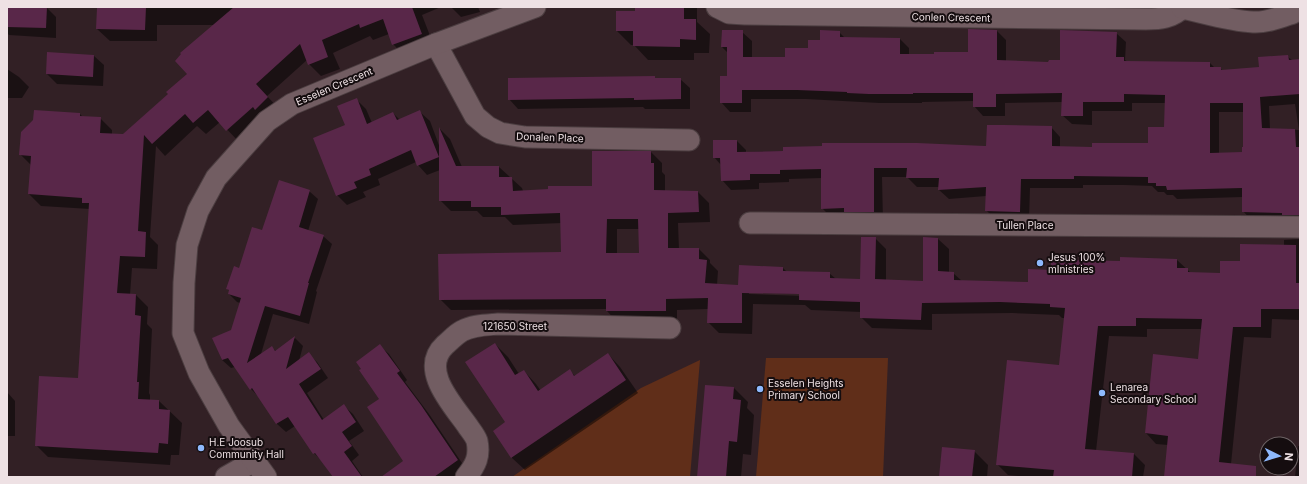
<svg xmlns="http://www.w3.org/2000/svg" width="1307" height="484" font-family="Inter,sans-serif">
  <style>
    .green { fill: #602e19 }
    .shadow { fill: #0007; fill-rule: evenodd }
    .building { fill: #592749; fill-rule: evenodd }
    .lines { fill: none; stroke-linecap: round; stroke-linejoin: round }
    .minor-casing { stroke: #4c3e41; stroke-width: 23 }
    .minor { stroke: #725d62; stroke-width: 21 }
    .poi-dot { fill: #8eb9fd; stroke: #150d0f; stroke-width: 1.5 }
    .labels { text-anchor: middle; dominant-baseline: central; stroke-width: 4; stroke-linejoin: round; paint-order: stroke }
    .street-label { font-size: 10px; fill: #eee1e4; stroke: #150d0f }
    .poi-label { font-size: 10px; fill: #eee1e4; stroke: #150d0f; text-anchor: start }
  </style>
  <rect width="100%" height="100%" fill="#322025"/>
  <!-- green -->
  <g class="green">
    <path d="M766,358H888L883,477H756Z"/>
    <path d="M700,360L690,477H512L641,388Z"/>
  </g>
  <!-- shadow -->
  <g class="shadow">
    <path d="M7,7L47,8L56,17V38L9,35L7,33Z"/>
    <path d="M110,7H441L422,15L434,46L405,56L393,44L389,34L373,40L370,36L333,53L340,69L321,76L309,64L307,60L267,96L280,110L239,142L220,122L206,134L197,126L165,156L156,146L150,237L158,245L157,269L132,268L130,295H136L148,307L147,324L152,329L149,393L150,395V400L159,401L182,423L179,455H171L170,465L48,457L36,445L79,379L90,209L41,206L29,194L31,165L20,154L80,114L83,117L100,118L112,130V134L123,135L169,94L188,74L214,25H157V41H110L97,29L110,9Z"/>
    <path d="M451,7H478L480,12L461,17Z"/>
    <path d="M636,7H697V22L710,34L709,53H694V60H648L634,45H631L617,31L636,12Z"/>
    <path d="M997,31L1006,40V61L1049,63L1061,61L1116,33L1126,42L1125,60L1128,62L1210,63L1215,68H1220L1223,71L1260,68L1288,57L1292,60H1300V224L1252,221L1243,211V197L1177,199L1173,195H1167L1164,192H1158L1152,186L1124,185H1083V188H1030L1029,220L995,219L986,210V196L949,199L939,190L940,187H917L907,177H882L883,221L831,217L822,208V178L789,179V182L759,183V189L731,190L722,180L721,165L714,157L737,141L746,150V152L985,147L1051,127L1060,137V147L1093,148L1149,144L1165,128L1166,103H1132V111H1092V125L1072,124L1062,115L1063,102L1005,103V116H983L974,106V101L922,102V103H879L806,99H751V112H730L721,102L728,77V53L722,47L742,32L752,41V58H786L809,49L839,32L845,38L900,39L909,48V55L969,53ZM1295,104L1299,130L1270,129L1269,106ZM1219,112H1244L1243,153L1219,154Z"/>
    <path d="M94,56L104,65L103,86L57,84L47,74Z"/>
    <path d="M7,69L19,77L29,87L22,98H7Z"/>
    <path d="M656,79H680L690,88V109H645L643,107L518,109L509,99Z"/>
    <path d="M357,100L366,109L372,123L393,113L400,120L420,112L430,121L440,148V129L450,139L462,167H499L522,188L523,191L593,187L651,152L662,163V172L665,175V191L698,192L709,203L710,222L678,223L679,249H699L710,260V263L718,271L717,285L739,286L740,266L783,268L787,272L829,273L836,279L861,280L875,238L886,249V281L924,282L938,239L949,249V273H953L962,281L1029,283L1075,261L1121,262L1177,260L1191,273L1221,274L1241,262L1284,246V240L1300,239V320L1272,319L1271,338L1244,337L1231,464L1252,477H1165L1168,445L1156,444L1146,433L1199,360L1202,329H1147V337L1109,336L1096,451L1134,454L1145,465L1143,477H1027L1008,475L997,464L1060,367L1065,318H1062L1059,315L1012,313L932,314V330L872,328L861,317V312L811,310L805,305L753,304L752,334L719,333L708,322V309L677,310V322H617L607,311V309L451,310L440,299L562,253V223L513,225L505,217H483L477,211H451L440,200V170L427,175L418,165L416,162L378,179L380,185L363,192L366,197L347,205L337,195L346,125ZM617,229H639L640,254H617ZM749,292L804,294V296L749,294Z"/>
    <path d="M309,191L318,199L308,231L323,236L332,244L316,291L317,292L309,324L273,314L261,354L271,347L276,351L295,338L303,346L299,361L308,354L317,362L328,378L307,393L324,420L344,406L353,414L364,431L349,441L359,455L352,461L363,477H334L323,462L314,453L295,426L286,432L277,424L260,398L251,389L235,367L231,368L222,360L213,338L232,331L240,303L237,302L229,294L230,291L227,289L262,232Z"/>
    <path d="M495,344L508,357L519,374L524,371L536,384L541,391L570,371L575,376L608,354L620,367L638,393L525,470L512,458L494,431L506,422Z"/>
    <path d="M380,346L389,354L407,380L405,382L429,414L466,469L454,477H383L404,461L380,399Z"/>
    <path d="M734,388L748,402L747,408L754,415L751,455L743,454L741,477H698Z"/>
    <path d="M7,392L15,401V436H7Z"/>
    <path d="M1298,446H1300V477H1295Z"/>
    <path d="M974,451L988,465L987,477H940Z"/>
  </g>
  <!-- building -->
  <g class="building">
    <path d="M7,7H47L46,28L7,27Z"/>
    <path d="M109,7H146L145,30L96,29L97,8H109Z"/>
    <path d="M234,7H412L422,34L392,45L383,19L360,28L359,24L322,40L328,57L308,65L300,44L256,84L268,97L255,110L253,107L226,131L208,110L193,123L185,114L152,144L144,135L138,231L146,232L145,257L120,256L117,293L136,294L135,315L141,316L137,382H139L138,399L159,400V409L170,410L168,444L159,443L158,453L35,446L39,376L78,378L89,203H82V198L28,194L31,156L19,155L21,132L33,120L34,110L80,113V116L101,117L100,133L123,134L168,94L166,92L187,74L175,61L181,54L180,53Z"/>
    <path d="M635,7H684V19H696V40L680,39V47L633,46V31H616V11H635Z"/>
    <path d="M968,29L997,30V60L1048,62L1049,60H1060V30L1117,32L1116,57H1124V61L1210,62V67H1221V70L1259,67L1258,57L1288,55L1289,60L1300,59V94L1260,97L1262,128L1295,129L1296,147H1300V215H1282V213L1242,212V188L1167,190L1166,186H1156V183H1148V177L1074,176V179H1021L1020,212L985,211L986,187L938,190L939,178H906L907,168H874V212H844V208L821,209V169L780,170V174H750V180L721,181L720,158H713V140H737V152L783,151V147L822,146V143H917L985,146H986L987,125H1003L1052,126V146L1092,147V143H1148V127H1164L1165,95L1124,94V102H1083V116H1061L1062,93L996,94V107H973V93H913V94H869L847,93V92L797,90H742V103H720V76H727V47H721L722,30H743V57H785V48H808V40H820V30L840,31V37L900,38V54H934V52H968ZM1210,103H1243V147H1242V152L1210,153Z"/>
    <path d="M47,52L94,55L93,77L46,74Z"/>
    <path d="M655,76V78H681V99L634,100V98L508,100V78Z"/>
    <path d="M357,98L367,124L393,112L397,120L420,110L439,157L417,166L411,150L369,169L371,175L354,182L357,188L336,196L313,138L345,125L337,106Z"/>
    <path d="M439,127L456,166H499V177H512L513,191L548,189V186H592V151H651V163H654V190L698,191L699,212L668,213V248H699V259L707,260L705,283L738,285L739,265L783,267V271L830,272V278L860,279L861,237H876L875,279L923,281V237L938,238V271L954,272V280L1028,282V269L1051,270V258H1074V260L1120,261V257L1177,259V268H1188V272L1220,273V261H1240V244L1296,245V283H1300V309H1261V327H1233L1219,462L1256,466V477H1164L1168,436L1145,433L1153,354L1198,359L1202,319L1136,318V326H1098L1085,449L1134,453L1132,477H1053L1054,470L996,465L1007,360L1059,365L1065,308L1050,307V304L1000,302L922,303L921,320L860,318V302L799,300V294L742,293V323H707L708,298L666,299V311H606V299L439,300L438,254L561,252L560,213L501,215V207H471V201H439ZM607,219H638L639,253H606Z"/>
    <path d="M279,180L310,190L299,227L324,235L308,283H309L300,316L265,306L247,363L272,346L275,351L295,336L286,369L309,352L321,369L299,384L322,420L344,404L356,422L342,432L352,446L344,452L362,477H333L315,453L313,454L288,417L276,424L252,388L250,390L228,358L222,360L212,338L231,330L241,298L228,294L229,290L226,289L234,266L239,268L252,227L262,230Z"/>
    <path d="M495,343L515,375L524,370L538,391L570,369L574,376L608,353L626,380L511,458L493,431L505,422L465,362Z"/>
    <path d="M380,344L400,371L397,373L421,405L458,460L434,477H381L403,461L367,407L379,399L359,370L361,369L356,362Z"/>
    <path d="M705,385L734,387L733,399L741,400L737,442L729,441L726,477H697Z"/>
    <path d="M942,447L975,450L972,477H939Z"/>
  </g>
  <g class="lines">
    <defs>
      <g id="minor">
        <path d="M717,7L729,13L745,14L1146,19C1160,19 1172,18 1183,7"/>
        <path d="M1182,8C1205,13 1230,21 1253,22C1266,23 1281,17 1293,13L1296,7"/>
        <path d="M436,44L475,116L488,127L500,133L525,137L689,140"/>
        <path d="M750,223L1300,227"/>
        <path d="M226,477L254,461"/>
        <path d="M266,477L229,426L199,373L183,333L184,283L187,245L198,211L216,178L267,121L292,104L436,44L535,7"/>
        <path d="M466,477C476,465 480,456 477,441C475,435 470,430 467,425C452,404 419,369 445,345C450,341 456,334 462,331C473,325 486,325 498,324L670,328"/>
      </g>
    </defs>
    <!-- minor casing -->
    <use href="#minor" class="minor-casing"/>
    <!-- minor -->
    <use href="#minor" class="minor"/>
  </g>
  <!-- markers -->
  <g class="poi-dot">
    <circle cx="1040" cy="263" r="4"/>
    <circle cx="760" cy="389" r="4"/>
    <circle cx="1102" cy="393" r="4"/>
    <circle cx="201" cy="448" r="4"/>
  </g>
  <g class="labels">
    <!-- street labels -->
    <g class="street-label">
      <text transform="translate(951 17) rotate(1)">Conlen Crescent</text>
      <text transform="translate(334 86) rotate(-23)">Esselen Crescent</text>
      <text transform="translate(550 137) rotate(2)">Donalen Place</text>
      <text x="1025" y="225">Tullen Place</text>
      <text x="515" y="326">121650 Street</text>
    </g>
    <!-- poi labels -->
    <g class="poi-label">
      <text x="1048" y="257">Jesus 100%<tspan x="1048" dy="12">mInistries</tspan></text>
      <text x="768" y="383">Esselen Heights<tspan x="768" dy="12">Primary School</tspan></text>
      <text x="1110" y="387">Lenarea<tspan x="1110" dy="12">Secondary School</tspan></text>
      <text x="209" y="442">H.E Joosub<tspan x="209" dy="12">Community Hall</tspan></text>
    </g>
  </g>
  <!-- border -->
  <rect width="1307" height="484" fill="none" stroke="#eee1e4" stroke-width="16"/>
  <!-- north arrow -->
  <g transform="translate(1279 456) rotate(95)"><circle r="19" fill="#150d0f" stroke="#6c6264"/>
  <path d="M0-3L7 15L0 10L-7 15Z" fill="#8eb9fd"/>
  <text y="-6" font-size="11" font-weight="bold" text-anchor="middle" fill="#eee1e4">N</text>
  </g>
</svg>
